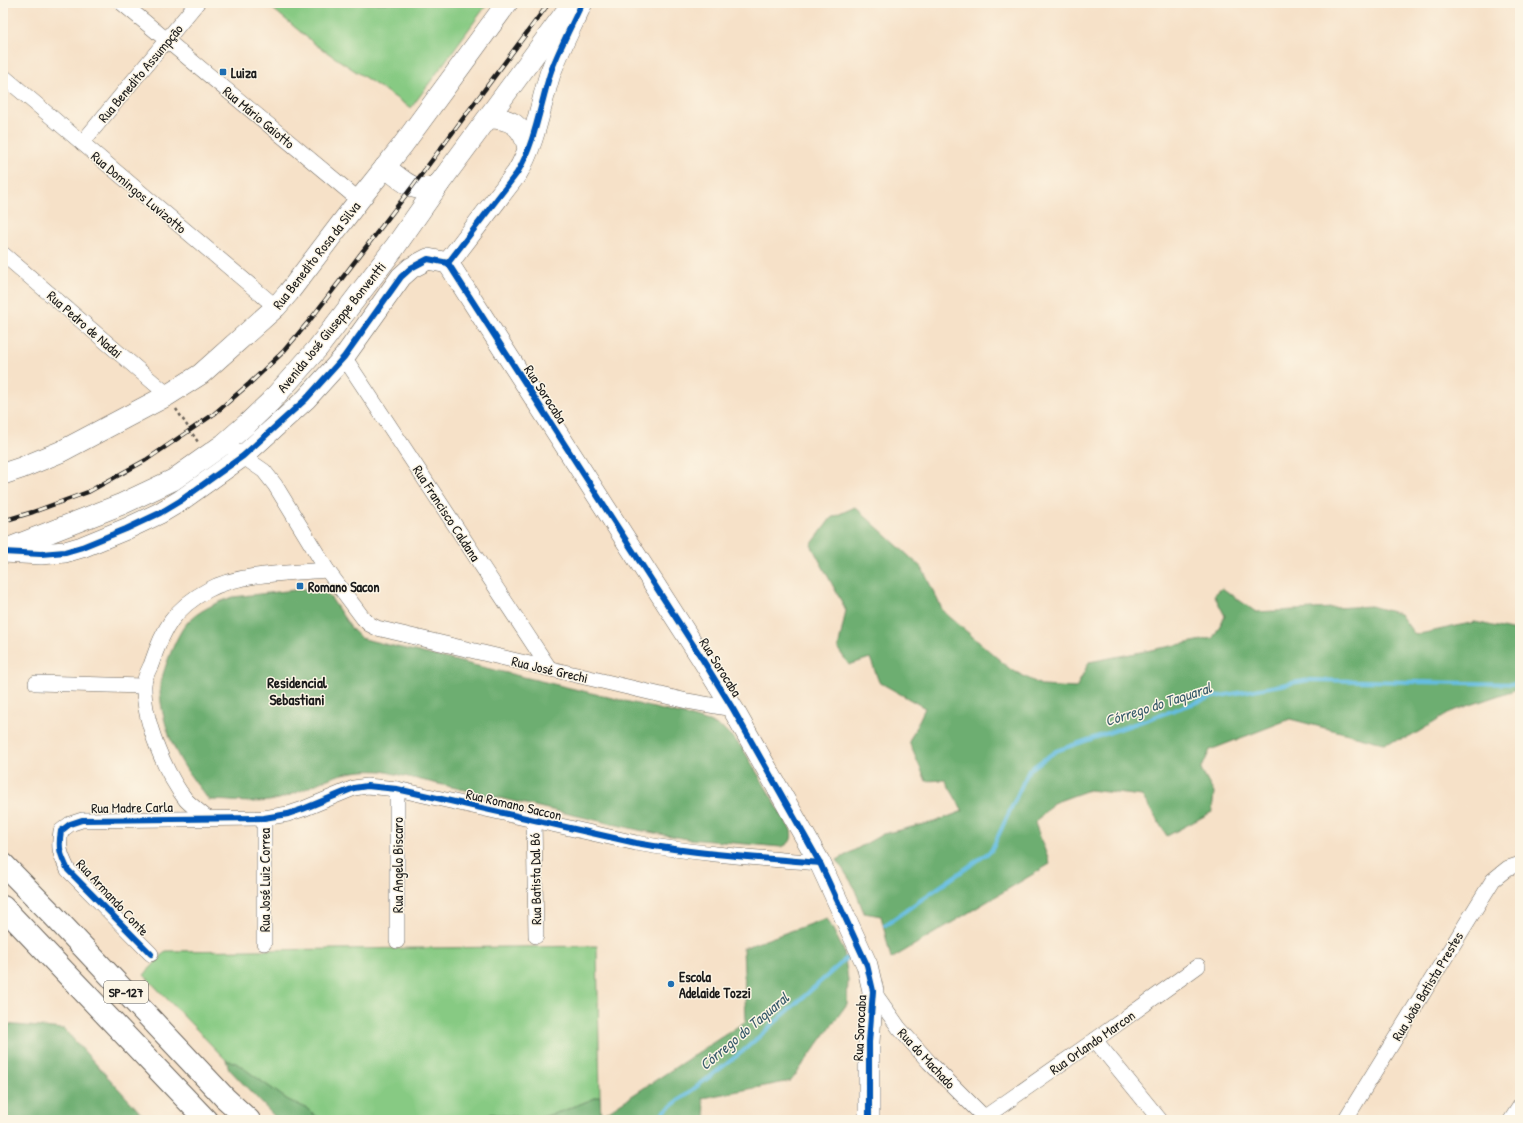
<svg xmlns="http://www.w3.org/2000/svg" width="1523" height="1123" font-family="'Patrick Hand',sans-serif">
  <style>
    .green { fill: #87ca83; stroke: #527350 }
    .forest { fill: #6dae71; stroke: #446546 }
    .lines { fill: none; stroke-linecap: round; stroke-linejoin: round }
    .stream { stroke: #65bde2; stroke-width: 4 }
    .street-casing { stroke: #686158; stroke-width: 16 }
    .secondary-casing { stroke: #686158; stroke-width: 22 }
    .highway-casing { stroke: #686158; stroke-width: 24 }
    .path { stroke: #686158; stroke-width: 2.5; stroke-dasharray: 3 3; stroke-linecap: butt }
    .street { stroke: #fff; stroke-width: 15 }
    .secondary { stroke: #fff; stroke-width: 21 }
    .highway { stroke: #fff; stroke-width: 22 }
    .rail-casing { stroke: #1c1c1c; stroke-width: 4.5 }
    .rail { stroke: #fcf5e5; stroke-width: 3; stroke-dasharray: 9; stroke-linecap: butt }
    .cycleway-casing { stroke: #fcf5e5; stroke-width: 8 }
    .cycleway { stroke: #0057b8; stroke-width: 6 }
    .poi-dot { fill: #1f6fb2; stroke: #fcf5e5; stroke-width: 1.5 }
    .labels { text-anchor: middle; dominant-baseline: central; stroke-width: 3; stroke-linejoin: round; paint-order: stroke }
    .shield { fill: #fcf5e5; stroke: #5f5d58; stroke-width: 1 }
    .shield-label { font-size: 13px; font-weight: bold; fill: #1c1c1c }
    .poi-label { font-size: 14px; font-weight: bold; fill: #1c1c1c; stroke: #fcf5e5; text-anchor: start }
    .street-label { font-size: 14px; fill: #1c1c1c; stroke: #fcf5e5 }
    .neighbourhood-label { font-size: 15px; font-weight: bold; fill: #1c1c1c; stroke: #fcf5e5 }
    .water-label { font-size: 15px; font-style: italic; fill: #395c6b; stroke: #fcf5e5 }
  </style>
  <rect width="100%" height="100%" fill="#fcf5e5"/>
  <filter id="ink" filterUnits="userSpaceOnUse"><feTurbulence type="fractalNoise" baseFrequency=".025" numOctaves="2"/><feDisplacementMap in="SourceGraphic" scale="8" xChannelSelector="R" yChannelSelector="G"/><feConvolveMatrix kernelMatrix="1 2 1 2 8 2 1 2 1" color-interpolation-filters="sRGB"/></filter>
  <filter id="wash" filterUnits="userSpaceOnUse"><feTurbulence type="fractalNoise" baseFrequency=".012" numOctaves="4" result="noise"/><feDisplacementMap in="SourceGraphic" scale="16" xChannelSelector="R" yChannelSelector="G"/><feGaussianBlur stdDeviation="0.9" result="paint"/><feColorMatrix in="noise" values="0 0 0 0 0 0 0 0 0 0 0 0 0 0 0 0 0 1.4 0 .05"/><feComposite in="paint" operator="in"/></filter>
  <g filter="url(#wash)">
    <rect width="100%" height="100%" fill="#f6e1c8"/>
    <!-- green -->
    <g class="green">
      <path d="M266,3H488L411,108L316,45Z"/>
      <path d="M597,946L600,1096L563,1111L535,1119L491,1114L477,1120H321L306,1108L288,1100L236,1063L226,1060L144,975L166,951Z"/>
    </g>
    <!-- forest -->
    <g class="forest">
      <path d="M855,507L922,568L943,611L1010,669L1043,686L1076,688L1089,662L1213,638L1225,616L1214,595L1222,588L1256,612L1371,606L1400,614L1415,635L1475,622L1520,632V688L1453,711L1410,737L1383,743L1290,719L1210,750L1201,770L1214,793L1212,812L1167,836L1142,796L1089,790L1053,803L1035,823L1050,864L891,959L881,916L864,913L853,885L837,860L883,834L937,821L963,811L945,780L926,781L909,742L925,708L879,682L870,658L849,665L838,649L846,610L811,545L831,518Z"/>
      <path d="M313,588L324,591L331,598L351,628L361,638L372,641L684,715L709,722L725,730L735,740L743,749L791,830C793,840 790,844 781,847L688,839L643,831L382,771C367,770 354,771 339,775C319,781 300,793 279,799C257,805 231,800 209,800C192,779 176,757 168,732C164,719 160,703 160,689C161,674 176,636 186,624C197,611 218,602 233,597Z"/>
      <path d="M827,918L844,951L848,980L847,1004L791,1081L702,1098L707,1120H477L491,1114L535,1119L563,1111L600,1096L601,1116L746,1021L743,948Z"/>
      <path d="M3,1024L64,1029L147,1120H3Z"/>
      <path d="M226,1060L236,1063L288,1100L306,1108L321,1120H278L229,1069Z"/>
    </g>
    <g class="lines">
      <!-- stream -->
      <g class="stream">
        <path d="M885,925L991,851L1029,770L1056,751L1209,698L1309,680L1520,684"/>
        <path d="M653,1120L742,1052L848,957"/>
      </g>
    </g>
  </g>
  <g filter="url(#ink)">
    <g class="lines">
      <defs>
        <g id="street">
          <path d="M122,3L359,200"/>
          <path d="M3,76L276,307"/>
          <path d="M82,143L197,3"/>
          <path d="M3,254L168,395"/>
          <path d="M344,357L549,668"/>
          <path d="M235,451L264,471L275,485L327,570L363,618L369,624L377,628L687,701L733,709"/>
          <path d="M36,683L143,686"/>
          <path d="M207,818C200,812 192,806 186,800C165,773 144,722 144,688C143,680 148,671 151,665C163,629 174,608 208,590C239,573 291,573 327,570"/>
          <path d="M264,818V943"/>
          <path d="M534,821L536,936"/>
          <path d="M397,941V789"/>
          <path d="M151,954L68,870C60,854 58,848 61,831L70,824L82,820L264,818L288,814L303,809L354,788L367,786L397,789L636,843C697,854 759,858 820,863"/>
          <path d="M873,991L899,1028L929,1062L987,1120"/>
          <path d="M1095,1040L1160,1120"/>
          <path d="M985,1120V1117L1095,1040L1198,966"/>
          <path d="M1345,1120L1493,880L1508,868L1520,864"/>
          <path d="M1511,1120L1520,1106"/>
        </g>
        <g id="secondary">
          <path d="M489,118C511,118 523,126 528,148"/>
          <path d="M385,167C403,180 415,197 439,184"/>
          <path d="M448,263L701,657L733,709L820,863L867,965L873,991L869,1042V1120"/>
          <path d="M3,474L21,468L60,452L168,395L201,374L276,307L289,292L359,200L402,146L507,3"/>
          <path d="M7,549L122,504L173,480L224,444L248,423L270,402L317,349L395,247L439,184L571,5"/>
          <path d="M3,552L41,554L65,552L82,547L126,529L160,513L180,501L243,456L306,399L344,357L401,277L411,268L428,259L448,263L517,173C535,143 540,106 550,74C558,51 572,25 582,3"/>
        </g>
        <g id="highway">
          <path d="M3,864L53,915L225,1098L249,1120"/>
          <path d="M3,907L206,1120"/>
        </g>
      </defs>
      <!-- street casing -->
      <use href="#street" class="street-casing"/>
      <!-- secondary casing -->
      <use href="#secondary" class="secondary-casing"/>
      <!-- highway casing -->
      <use href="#highway" class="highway-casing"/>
      <!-- path -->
      <path class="path" d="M176,409L198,442"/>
      <!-- street -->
      <use href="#street" class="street"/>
      <!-- secondary -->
      <use href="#secondary" class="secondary"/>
      <!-- highway -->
      <use href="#highway" class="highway"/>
      <defs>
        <path id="rail" d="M3,521L33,512L88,492L146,460L214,414L249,384L283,352L310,320L412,187L549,3"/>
      </defs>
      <!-- rail casing -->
      <use href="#rail" class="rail-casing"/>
      <!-- rail -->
      <use href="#rail" class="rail"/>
      <defs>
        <g id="cycleway">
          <path d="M448,263L701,657L733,709L820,863L867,965L873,991L869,1042V1120"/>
          <path d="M3,552L41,554L65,552L82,547L126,529L160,513L180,501L243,456L306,399L344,357L401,277L411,268L428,259L448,263L517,173C535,143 540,106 550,74C558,51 572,25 582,3"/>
          <path d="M151,954L68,870C60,854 58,848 61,831L70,824L82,820L264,818L288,814L303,809L354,788L367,786L397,789L636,843C697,854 759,858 820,863"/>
        </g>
      </defs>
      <!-- cycleway casing -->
      <use href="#cycleway" class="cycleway-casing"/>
      <!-- cycleway -->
      <use href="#cycleway" class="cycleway"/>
    </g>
  </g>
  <!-- markers -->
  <g class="poi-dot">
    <rect x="219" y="68" width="8" height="8" rx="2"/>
    <rect x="296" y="582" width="8" height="8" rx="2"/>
    <circle cx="671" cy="984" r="4"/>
  </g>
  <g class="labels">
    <!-- shield labels -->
    <rect class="shield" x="104" y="981" width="44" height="22" rx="3"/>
    <g class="shield-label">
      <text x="126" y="992">SP-127</text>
    </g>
    <!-- poi labels -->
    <g class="poi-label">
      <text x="231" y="72">Luiza</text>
      <text x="308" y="586">Romano Sacon</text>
      <text x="679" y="976">Escola<tspan x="679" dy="16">Adelaide Tozzi</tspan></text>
    </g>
    <!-- street labels -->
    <g class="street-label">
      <text transform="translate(140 73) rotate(-50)">Rua Benedito Assumpção</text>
      <text transform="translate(259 117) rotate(40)">Rua Mário Gaiotto</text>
      <text transform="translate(139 192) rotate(40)">Rua Domingos Luvizotto</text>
      <text transform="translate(316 255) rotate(-52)">Rua Benedito Rosa da Silva</text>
      <text transform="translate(85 324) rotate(41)">Rua Pedro de Nadai</text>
      <text transform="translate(331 327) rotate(-51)">Avenida José Giuseppe Bonventti</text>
      <text transform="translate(546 394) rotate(57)">Rua Sorocaba</text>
      <text transform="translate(447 513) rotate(57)">Rua Francisco Caldana</text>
      <text transform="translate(721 667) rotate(58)">Rua Sorocaba</text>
      <text transform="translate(550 669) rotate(13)">Rua José Grechi</text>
      <text transform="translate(514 804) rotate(13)">Rua Romano Saccon</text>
      <text transform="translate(132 807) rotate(-1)">Rua Madre Carla</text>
      <text transform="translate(397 865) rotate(-90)">Rua Angelo Biscaro</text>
      <text transform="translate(535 879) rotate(-91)">Rua Batista Dal Bó</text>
      <text transform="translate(264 880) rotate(-90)">Rua José Luiz Correa</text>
      <text transform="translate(113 897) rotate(47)">Rua Armando Conte</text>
      <text transform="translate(1427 986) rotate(-59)">Rua João Batista Prestes</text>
      <text transform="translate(859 1028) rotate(-87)">Rua Sorocaba</text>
      <text transform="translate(1092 1042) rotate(-35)">Rua Orlando Marcon</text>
      <text transform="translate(927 1058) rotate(47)">Rua do Machado</text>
    </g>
    <!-- neighbourhood labels -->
    <g class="neighbourhood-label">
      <text x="297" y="682">Residencial<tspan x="297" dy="17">Sebastiani</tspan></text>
    </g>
    <!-- water labels -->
    <g class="water-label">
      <text transform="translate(1158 704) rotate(-18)">Córrego do Taquaral</text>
      <text transform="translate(744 1031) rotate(-40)">Córrego do Taquaral</text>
    </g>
  </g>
  <!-- margin -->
  <rect width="1523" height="1123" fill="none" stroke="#fcf5e5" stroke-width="16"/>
</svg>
